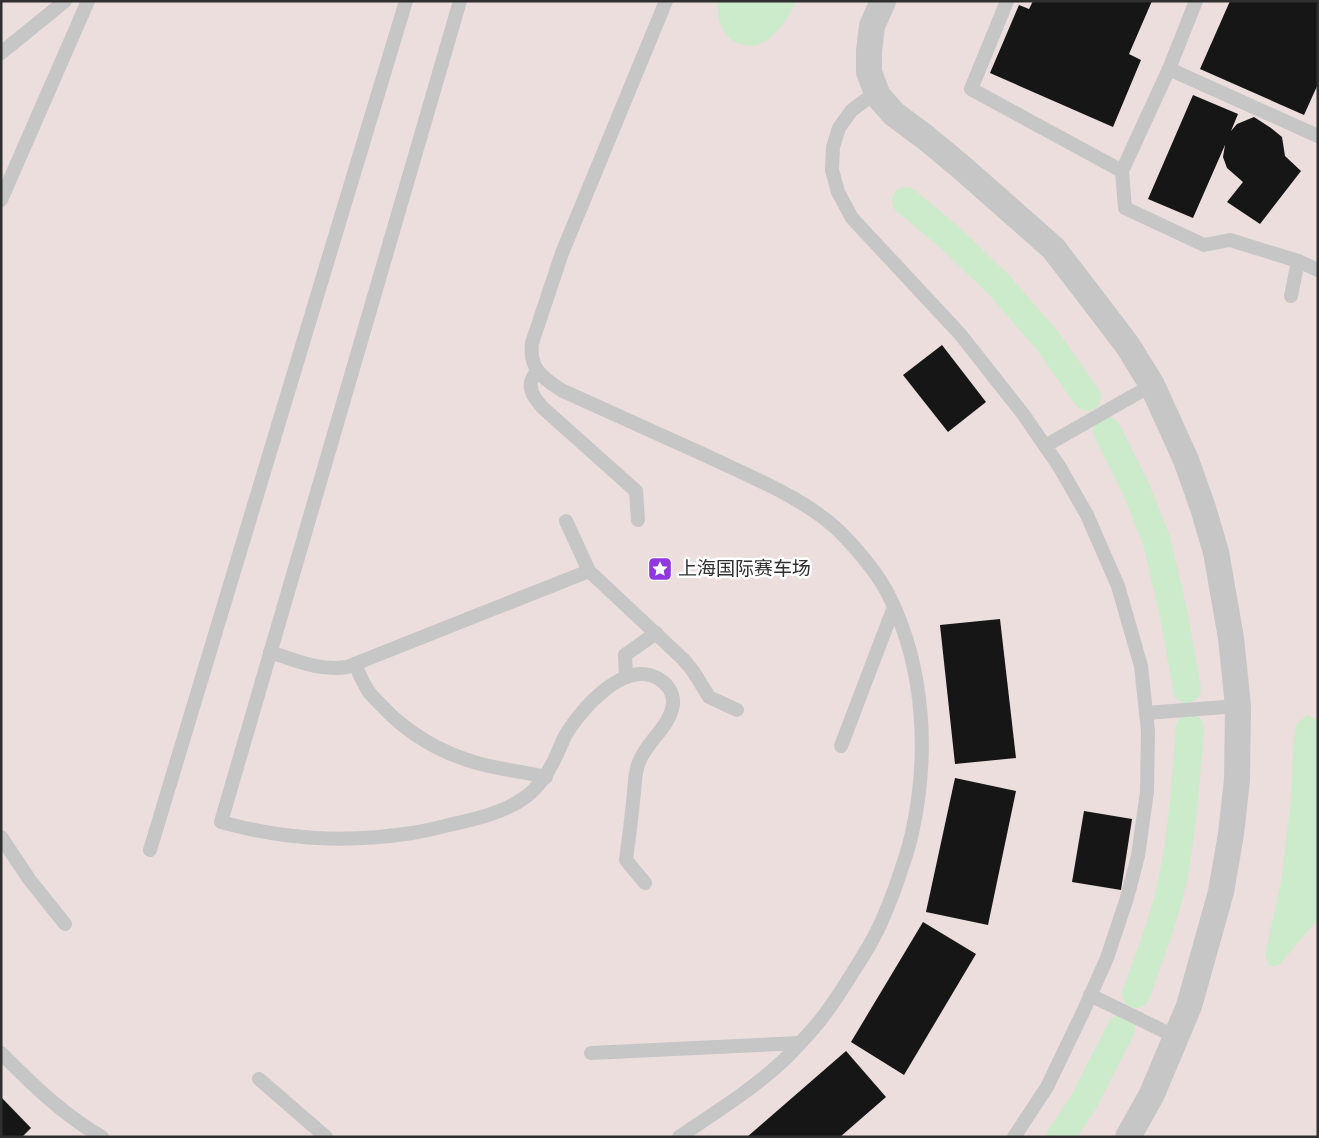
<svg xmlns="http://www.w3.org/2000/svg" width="1319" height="1138" font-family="'Sofia Sans Condensed','Noto Sans SC',sans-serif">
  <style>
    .green { fill: #ecdedd }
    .water { fill: #cbebca }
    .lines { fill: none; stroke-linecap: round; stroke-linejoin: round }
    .canal { stroke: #cbebca; stroke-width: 28 }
    .building { fill: #161616 }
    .lane { stroke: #c6c6c6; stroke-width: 14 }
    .street { stroke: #c6c6c6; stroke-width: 26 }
    .labels { text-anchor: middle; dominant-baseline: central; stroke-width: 5; stroke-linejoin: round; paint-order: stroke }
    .poi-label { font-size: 19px; fill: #2f2f2f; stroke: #fff; text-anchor: start }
  </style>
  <rect width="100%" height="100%" fill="#fff"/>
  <!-- green -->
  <rect class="green" x="1" y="1" width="1317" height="1136"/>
  <!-- water -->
  <g class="water">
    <path d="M718,1H796C790,15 779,33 765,41C751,51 729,44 722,28C718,19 717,11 718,1Z"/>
    <path d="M1308,715L1318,721V919L1280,964L1270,967L1265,955L1281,882L1291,799L1293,745L1297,723Z"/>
  </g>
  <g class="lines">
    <!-- canal -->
    <g class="canal">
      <path d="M906,201L947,235L999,285L1047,340L1087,397"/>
      <path d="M1107,431L1136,489L1157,542L1174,616L1187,689"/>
      <path d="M1136,994C1150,955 1166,915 1174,873C1183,825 1186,776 1190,728"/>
      <path d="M1060,1137L1083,1103L1121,1029"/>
    </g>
  </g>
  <!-- building -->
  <g class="building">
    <path d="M1033,1H1152L1129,54L1141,60L1113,127L990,73L1019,5L1029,9Z"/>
    <path d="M1230,1H1318V84L1304,115L1200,69Z"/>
    <path d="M1193,95L1238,114L1231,131L1237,124L1254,117L1271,128L1282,137L1285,156L1301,171L1260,224L1227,202L1243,182L1227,168L1223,157L1225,145L1193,218L1148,199Z"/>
    <path d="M942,345L986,402L948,432L903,375Z"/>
    <path d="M1000,619L1016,758L955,764L940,625Z"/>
    <path d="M955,778L1016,791L988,925L926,912Z"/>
    <path d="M1084,811L1132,819L1121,890L1072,882Z"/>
    <path d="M923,922L976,954L904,1075L851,1042Z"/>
    <path d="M846,1051L886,1097L840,1137H747Z"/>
    <path d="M1,1097L31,1128L22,1137H1Z"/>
  </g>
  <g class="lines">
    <!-- lane -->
    <g class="lane">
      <path d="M460,1L221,822C286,840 346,843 412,833C425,831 437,828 449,825C476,819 504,813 527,796C541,785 550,770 557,754C560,748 562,742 565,736C580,710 625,658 659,679C668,684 674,694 673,704C670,727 647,741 639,762C635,771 635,783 634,792C632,815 629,837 626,860L645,883"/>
      <path d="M666,1L562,253L532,343C529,368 541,377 561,390C610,412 659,434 707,456C749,476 804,498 838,530C858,550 879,574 891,600C925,671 929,757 912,833C908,852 901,870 895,888C889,904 883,920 875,935C867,951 857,965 848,980C837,997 826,1015 812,1030C804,1039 796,1048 787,1057C755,1088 716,1112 679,1137"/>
      <path d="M1007,1L971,89L1122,171"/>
      <path d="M1196,1L1169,69L1122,171L1125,208L1204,245L1230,240L1298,261L1318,270"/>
      <path d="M1,53L65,1"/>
      <path d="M1169,69L1318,136"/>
      <path d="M876,92L851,111L839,128L833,147L832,170L838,192L852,218L960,334L1023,414L1059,466L1087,515L1118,586L1141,666L1148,731L1147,792L1138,856L1127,898L1107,958L1083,1012L1047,1087L1014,1137"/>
      <path d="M1,200L88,1"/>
      <path d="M1291,296L1298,261"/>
      <path d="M537,370C535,374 532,378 531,382C529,392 537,401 543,408L636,491L638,520"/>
      <path d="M1045,446L1152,385"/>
      <path d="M566,521L589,571"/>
      <path d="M270,652C298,661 318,671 347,667L589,571L683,659L693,671L709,697L737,710"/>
      <path d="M355,664C359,674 363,683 369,692C373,697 378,702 382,706C407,733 441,753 477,763C499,769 523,772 546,777"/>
      <path d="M626,677L625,655L656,633"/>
      <path d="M1146,713L1238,706"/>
      <path d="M841,746L894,607"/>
      <path d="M1,837L29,879L65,924"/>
      <path d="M150,850L406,1"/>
      <path d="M1090,995L1176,1037"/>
      <path d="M1,1053C32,1084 63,1115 102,1137"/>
      <path d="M591,1053L800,1043"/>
      <path d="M259,1079L326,1137"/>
    </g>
    <!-- street -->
    <path class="street" d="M883,1L872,26L869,51V72L878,96L894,114L925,137L960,166L1053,248L1100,309L1128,346L1152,385L1186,460L1203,508L1216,552L1231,638L1238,706L1237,780L1231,834L1221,892L1189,1006L1152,1094L1128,1137"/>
  </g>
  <!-- icons -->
  <defs>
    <symbol id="sight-square" viewBox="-11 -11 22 22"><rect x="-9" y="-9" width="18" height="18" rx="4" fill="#9037e0" stroke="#fff"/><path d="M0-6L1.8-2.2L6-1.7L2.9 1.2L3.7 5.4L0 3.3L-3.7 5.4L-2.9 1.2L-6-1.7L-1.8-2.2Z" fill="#fff"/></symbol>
  </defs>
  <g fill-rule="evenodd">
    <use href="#sight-square" x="646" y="555" width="28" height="28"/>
  </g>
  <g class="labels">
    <!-- poi labels -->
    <g class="poi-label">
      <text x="678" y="569">上海国际赛车场</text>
    </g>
  </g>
  <!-- border -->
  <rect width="1319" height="1138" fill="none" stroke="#2f2f2f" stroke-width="5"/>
</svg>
